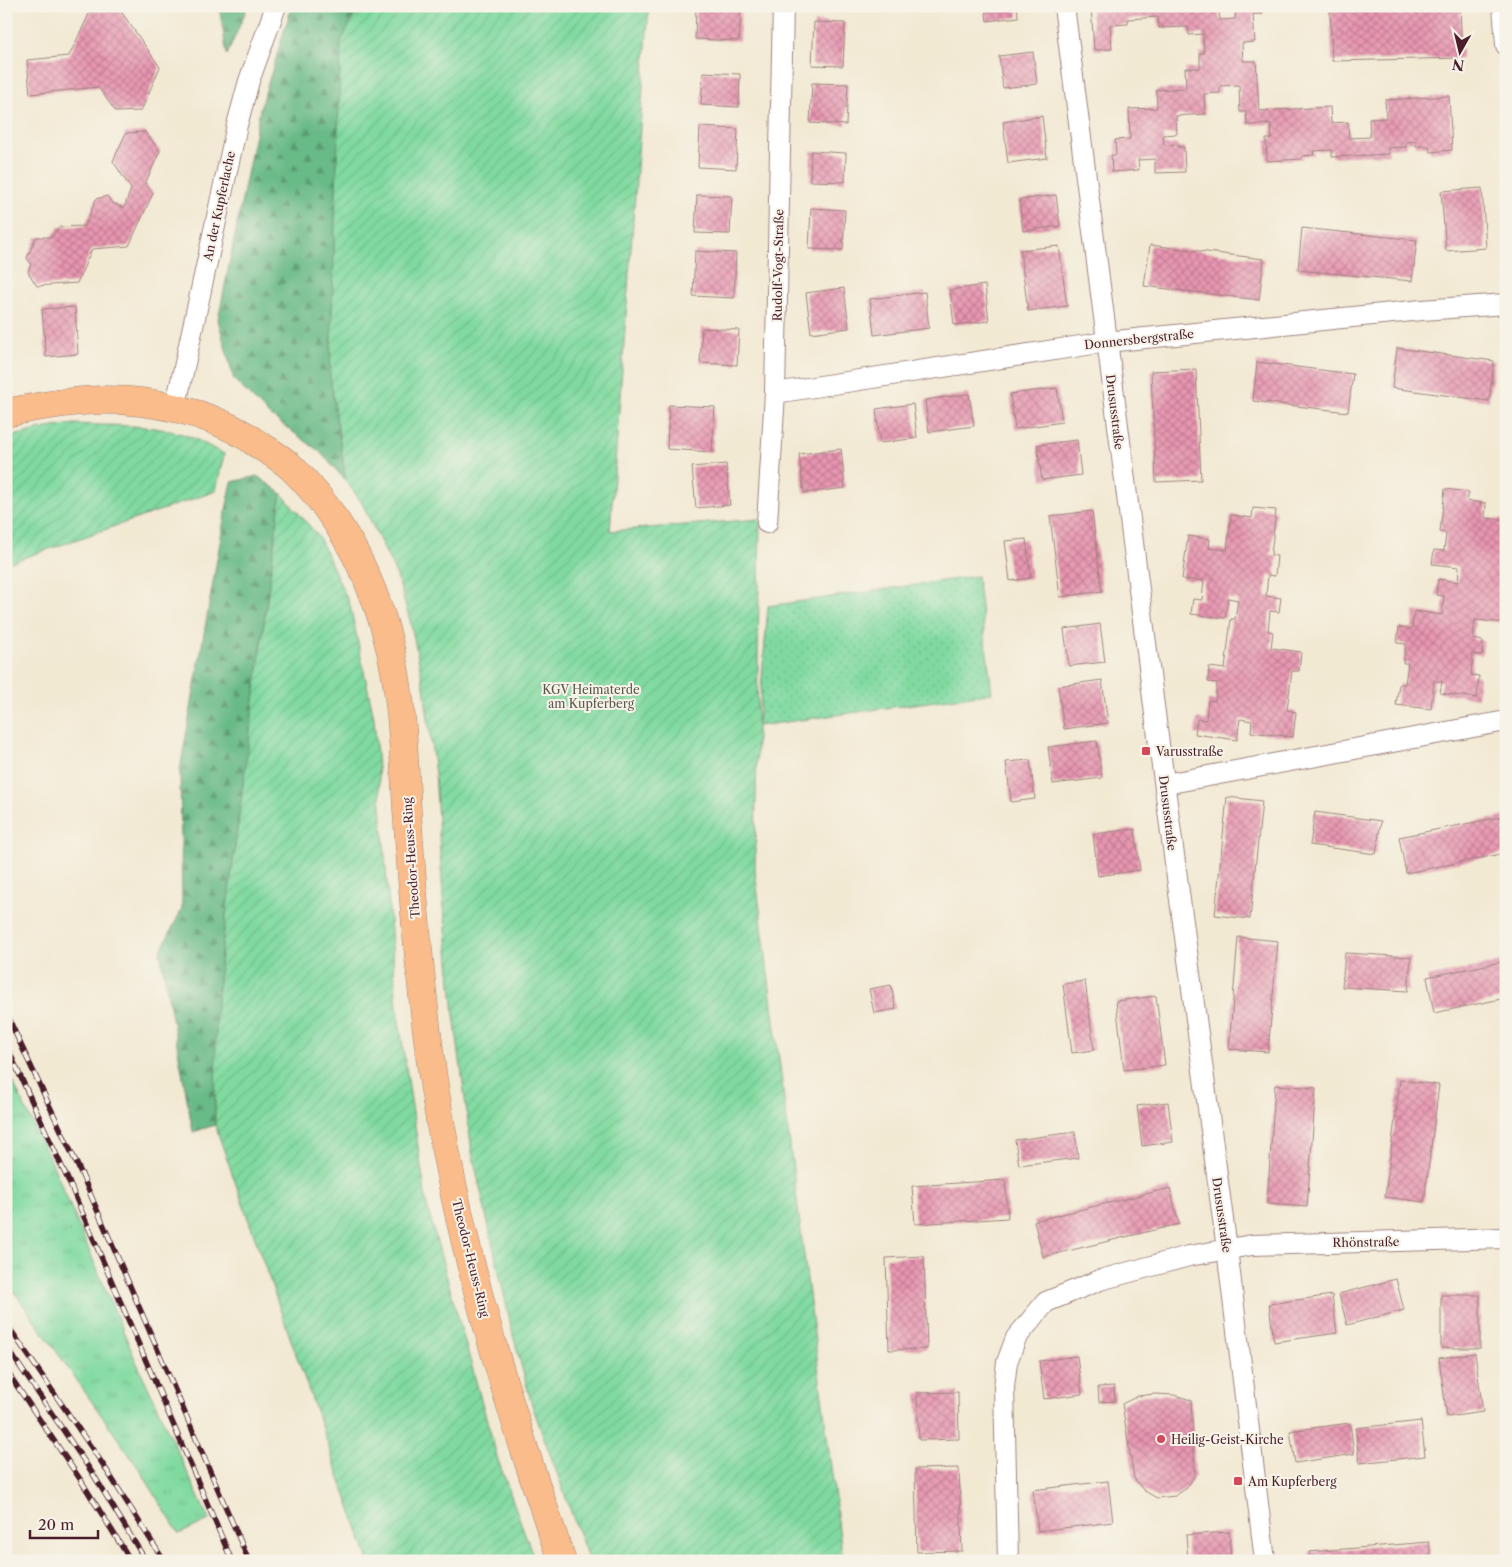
<svg xmlns="http://www.w3.org/2000/svg" width="1512" height="1567" font-family="'Libre Caslon Text',serif">
  <style>
    .grass { fill: url(#grass-tufts); stroke: #657c66 }
    .forest { fill: url(#forest-firs); stroke: #596c58 }
    .park { fill: url(#park-dots); stroke: #657c66 }
    .garden { fill: url(#garden-furrows); stroke: #657c66 }
    .building { fill: url(#building-cross-hatch) }
    .lines { fill: none; stroke-linecap: round; stroke-linejoin: round }
    .minor-casing { stroke: #9e847f; stroke-width: 22 }
    .primary-casing { stroke: #9e847f; stroke-width: 29 }
    .minor { stroke: #fff; stroke-width: 20 }
    .primary { stroke: #f9bc8a; stroke-width: 28 }
    .rail-casing { stroke: #4a1f2b; stroke-width: 5.5 }
    .rail { stroke: #f7f3e8; stroke-width: 4; stroke-dasharray: 11; stroke-linecap: butt }
    .poi-dot { fill: #d1495b; stroke: #f7f3e8; stroke-width: 2 }
    .labels { text-anchor: middle; dominant-baseline: central; stroke-width: 4; stroke-linejoin: round; paint-order: stroke }
    .street-label { font-size: 12px; fill: #4a1f2b; stroke: #f7f3e8 }
    .park-label { font-size: 12px; fill: #5a574e; stroke: #f7f3e8 }
    .poi-label { font-size: 12px; fill: #4a1f2b; stroke: #f7f3e8; text-anchor: start }
  </style>
  <defs>
    <pattern id="grass-tufts" width="24" height="20" patternUnits="userSpaceOnUse" patternTransform="scale(1.25)"><rect width="24" height="20" fill="#80daa0"/><path d="M3 7l-1-3M5 7V3M7 7l1-3M15 17l-1-3M17 17v-4M19 17l1-3" fill="none" stroke="#70bb8a"/></pattern>
    <pattern id="forest-firs" width="22" height="20" patternUnits="userSpaceOnUse" patternTransform="scale(1.25)"><rect width="22" height="20" fill="#68ba86"/><path d="M5 1l3.5 6h-7zM16 11l3.5 6h-7z" fill="#58976e"/></pattern>
    <pattern id="park-dots" width="8" height="8" patternUnits="userSpaceOnUse" patternTransform="scale(1.25)"><rect width="8" height="8" fill="#80daa0"/><path d="M2 2h.1M6 6h.1" fill="none" stroke="#70bb8a" stroke-width="1.8" stroke-linecap="round"/></pattern>
    <pattern id="garden-furrows" width="10" height="10" patternUnits="userSpaceOnUse" patternTransform="scale(1.25)"><rect width="10" height="10" fill="#80daa0"/><path d="M-1 1l2-2M0 10L10 0M9 11l2-2" fill="none" stroke="#70bb8a"/></pattern>
    <pattern id="building-cross-hatch" width="8" height="8" patternUnits="userSpaceOnUse" patternTransform="scale(1.25)"><rect width="8" height="8" fill="#e896b1"/><path d="M0 0l8 8M0 8l8-8" fill="none" stroke="#be7a90"/></pattern>
  </defs>
  <rect width="100%" height="100%" fill="#f7f3e8"/>
  <filter id="ink" filterUnits="userSpaceOnUse"><feTurbulence type="fractalNoise" baseFrequency=".02" numOctaves="2"/><feDisplacementMap in="SourceGraphic" scale="10" xChannelSelector="R" yChannelSelector="G"/><feConvolveMatrix kernelMatrix="1 2 1 2 8 2 1 2 1" color-interpolation-filters="sRGB"/></filter>
  <filter id="wash" filterUnits="userSpaceOnUse"><feTurbulence type="fractalNoise" baseFrequency=".0096" numOctaves="4" result="noise"/><feDisplacementMap in="SourceGraphic" scale="20" xChannelSelector="R" yChannelSelector="G"/><feGaussianBlur stdDeviation="1.12" result="paint"/><feColorMatrix in="noise" values="0 0 0 0 0 0 0 0 0 0 0 0 0 0 0 0 0 1.4 0 .05"/><feComposite in="paint" operator="in"/></filter>
  <g filter="url(#wash)">
    <rect width="100%" height="100%" fill="#f2e9d3"/>
    <!-- grass -->
    <path class="grass" d="M6,1068L53,1165L135,1359L209,1520L179,1534L140,1470L6,1280Z"/>
    <!-- forest -->
    <g class="forest">
      <path d="M219,6H248L227,55Z"/>
      <path d="M292,6H359L341,42L330,375L346,481L319,451L267,413L234,380L218,320L260,109Z"/>
      <path d="M257,476L281,493L221,955L216,1017L215,1125L193,1132L160,952L182,909L180,770L225,514L232,482Z"/>
    </g>
    <!-- park -->
    <path class="park" d="M977,576L992,693L758,726L768,606Z"/>
    <!-- garden -->
    <g class="garden">
      <path d="M359,6H649L610,531L760,519L755,871L843,1561H589L532,1405L513,1335L472,1152L454,1015L443,897L435,774L424,687L411,624L397,576L362,503L346,481L330,375L341,42Z"/>
      <path d="M73,424C110,426 158,423 193,438C203,442 213,449 224,454L216,491L6,564V438L41,429Z"/>
      <path d="M281,493L319,537L350,605L374,718L397,1007L427,1206L498,1460L535,1561H369L215,1125L216,1017L221,955Z"/>
    </g>
    <g id="blocks">
      <!-- building -->
      <g class="building">
        <path d="M696,6H741L739,41L695,39Z"/>
        <path d="M839,6H865V9L839,8Z"/>
        <path d="M985,6H1017L1018,17L987,21Z"/>
        <path d="M1091,6H1180V9L1205,8V11H1219L1220,20L1235,19L1236,6H1263V14H1253L1255,42L1242,43L1243,61H1256L1259,111L1330,107L1331,123L1348,122L1349,138L1370,137L1369,119L1386,118L1385,100L1449,96L1452,150L1430,152L1429,146H1416V141L1406,142V147L1388,148L1389,154L1332,157V150L1313,151L1314,155L1302,156V159L1267,161L1266,139H1272L1271,124L1247,125L1246,112H1240L1239,85L1220,86V93L1204,94L1205,114L1176,116L1177,134L1163,135L1164,145L1178,144V147H1184L1185,172L1155,173V159L1138,160L1139,170L1112,172L1111,155H1116L1115,140L1130,139L1129,109L1157,108L1156,90L1186,88L1185,68H1200V53H1204L1203,34L1189,35L1188,27L1159,28L1158,17L1128,19V24L1110,25L1112,49L1094,50Z"/>
        <path d="M1403,6H1460L1462,58L1332,61L1330,8Z"/>
        <path d="M120,10L160,67L141,111L116,112L98,87L30,94L27,60L69,56L90,12Z"/>
        <path d="M814,22L845,23L843,66L812,65Z"/>
        <path d="M1033,52L1037,84L1003,88L999,56Z"/>
        <path d="M703,72L740,74L739,107L701,105Z"/>
        <path d="M812,83L848,84L846,125L810,123Z"/>
        <path d="M1042,116L1047,158L1008,163L1003,122Z"/>
        <path d="M700,127L738,129L736,169L698,167Z"/>
        <path d="M145,132L160,151L145,184L153,193L129,246L92,249L77,283L37,286L28,272L31,264L27,258L36,237H52L59,227L85,226L96,199L107,196L112,203L124,208L131,189L113,161L126,133Z"/>
        <path d="M811,151L846,153L845,182L810,181Z"/>
        <path d="M1482,188L1486,248L1446,251L1441,191Z"/>
        <path d="M697,195L732,196L730,234L695,233Z"/>
        <path d="M1056,195L1060,226L1023,231L1019,200Z"/>
        <path d="M811,208L845,210L843,250L809,249Z"/>
        <path d="M1302,228L1417,240L1412,281L1298,270Z"/>
        <path d="M1150,245L1264,259L1259,300L1144,286Z"/>
        <path d="M1059,246L1067,306L1028,311L1020,250Z"/>
        <path d="M695,251L736,253L734,298L693,296Z"/>
        <path d="M985,285L989,321L954,325L950,290Z"/>
        <path d="M844,288L849,328L811,333L806,293Z"/>
        <path d="M6,292L10,309H6Z"/>
        <path d="M925,292L929,328L874,335L870,299Z"/>
        <path d="M75,307L78,354L46,357L42,309Z"/>
        <path d="M702,328L739,330L737,365L700,363Z"/>
        <path d="M1397,348L1494,361L1489,401L1392,388Z"/>
        <path d="M1257,362L1353,374L1348,412L1253,401Z"/>
        <path d="M1196,369L1201,480L1156,482L1151,371Z"/>
        <path d="M1057,388L1062,422L1015,429L1010,394Z"/>
        <path d="M969,394L974,426L929,432L925,400Z"/>
        <path d="M913,404L917,438L880,443L876,409Z"/>
        <path d="M669,405L715,407L712,452L667,449Z"/>
        <path d="M1077,440L1081,475L1042,480L1037,445Z"/>
        <path d="M841,449L845,488L804,493L799,454Z"/>
        <path d="M726,464L730,505L696,508L692,467Z"/>
        <path d="M1445,489L1469,492L1467,501L1486,503L1485,518L1506,520L1504,600H1506V623L1475,620L1473,639L1483,641L1482,655L1473,654L1471,675L1479,676L1477,698L1440,693L1442,681H1434L1431,709L1396,705L1399,684H1405L1408,663H1403L1406,644L1397,643L1399,627L1412,629L1414,611L1442,615L1444,596L1436,595L1438,579L1458,582L1459,567L1432,564L1434,550L1444,551L1446,533L1440,532Z"/>
        <path d="M1253,508L1276,510L1271,555L1277,556L1275,576L1268,575L1266,596L1281,598L1279,612L1270,611L1268,631L1273,632L1271,648L1301,652L1299,671H1292L1287,710L1296,712L1293,737L1251,732L1252,721L1240,719L1237,740L1195,734L1197,719L1206,720L1208,700L1215,701L1217,683L1208,682L1209,667L1225,669L1231,619H1235L1238,600L1228,598L1225,618L1191,614L1193,599L1202,600L1204,581L1182,579L1188,536L1210,539L1209,548L1227,550L1231,515L1252,518Z"/>
        <path d="M1092,511L1102,591L1060,597L1050,516Z"/>
        <path d="M1026,539L1031,578L1010,581L1005,541Z"/>
        <path d="M1100,624L1105,662L1069,666L1064,629Z"/>
        <path d="M1102,680L1108,723L1064,729L1058,686Z"/>
        <path d="M1097,741L1102,778L1053,784L1048,747Z"/>
        <path d="M1030,760L1035,799L1011,802L1006,762Z"/>
        <path d="M1227,797L1262,801L1250,919L1215,915Z"/>
        <path d="M1315,812L1381,821L1376,854L1310,845Z"/>
        <path d="M1506,816V853L1406,873L1399,837Z"/>
        <path d="M1135,829L1140,870L1098,876L1093,834Z"/>
        <path d="M1238,937L1278,941L1268,1052L1229,1049Z"/>
        <path d="M1345,953L1411,957L1408,991L1342,987Z"/>
        <path d="M1506,961V998L1434,1013L1427,977Z"/>
        <path d="M1085,981L1094,1050L1072,1053L1063,984Z"/>
        <path d="M891,985L896,1009L874,1013L869,989Z"/>
        <path d="M1156,996L1165,1065L1124,1070L1116,1001Z"/>
        <path d="M1400,1080L1439,1085L1424,1202L1385,1197Z"/>
        <path d="M1275,1085L1316,1088L1307,1207L1267,1204Z"/>
        <path d="M1168,1102L1173,1142L1142,1146L1137,1106Z"/>
        <path d="M1075,1132L1078,1158L1019,1165L1015,1140Z"/>
        <path d="M1005,1180L1008,1218L915,1224L912,1186Z"/>
        <path d="M1170,1188L1179,1224L1043,1257L1034,1221Z"/>
        <path d="M924,1256L927,1349L889,1350L886,1258Z"/>
        <path d="M1396,1279L1404,1310L1347,1325L1339,1294Z"/>
        <path d="M1332,1295L1337,1333L1274,1342L1269,1304Z"/>
        <rect x="1441" y="1295" width="39" height="53"/>
        <path d="M1475,1353L1483,1412L1447,1417L1439,1358Z"/>
        <path d="M1077,1356L1082,1394L1044,1399L1039,1361Z"/>
        <path d="M1114,1386L1115,1401L1099,1402L1098,1387Z"/>
        <path d="M958,1392L959,1439L919,1440L917,1393Z"/>
        <path d="M1154,1394L1174,1395L1191,1400L1195,1475L1187,1488L1175,1496L1157,1498L1143,1490L1134,1478L1122,1404L1138,1396Z"/>
        <path d="M1421,1421L1425,1456L1359,1463L1356,1428Z"/>
        <path d="M1350,1423L1354,1454L1295,1463L1290,1431Z"/>
        <path d="M1503,1446H1506V1473H1504Z"/>
        <path d="M959,1468L962,1551L917,1552L915,1469Z"/>
        <path d="M1108,1481L1113,1522L1038,1531L1033,1490Z"/>
        <path d="M1229,1532L1231,1561H1188L1186,1535Z"/>
        <path d="M1429,1542L1431,1561H1310L1309,1552Z"/>
      </g>
    </g>
  </g>
  <g filter="url(#ink)">
    <use href="#blocks" fill-opacity="0" stroke="#9e847f" stroke-width="1"/>
    <g class="lines">
      <defs>
        <g id="minor">
          <path d="M1064,6L1157,729L1227,1249L1265,1561"/>
          <path d="M1503,6L1506,45"/>
          <path d="M775,393L1106,342L1422,310L1506,304"/>
          <path d="M175,409L237,125L249,81L276,6"/>
          <path d="M767,523L775,393L783,6"/>
          <path d="M1165,784L1506,721"/>
          <path d="M1008,1561L1004,1387L1007,1362L1016,1338L1046,1302L1100,1280L1189,1256L1252,1245L1506,1238"/>
        </g>
        <path id="primary" d="M6,413C39,406 73,400 107,400C153,400 206,412 246,436C252,440 258,445 264,448C274,454 285,461 293,469C343,518 376,585 391,652C404,709 404,768 408,825C414,910 421,994 433,1078C458,1243 507,1404 562,1561"/>
      </defs>
      <!-- minor casing -->
      <use href="#minor" class="minor-casing"/>
      <!-- primary casing -->
      <use href="#primary" class="primary-casing"/>
      <!-- minor -->
      <use href="#minor" class="minor"/>
      <!-- primary -->
      <use href="#primary" class="primary"/>
      <defs>
        <g id="rail">
          <path d="M6,1013L82,1175L249,1561"/>
          <path d="M6,1045L69,1182L232,1561"/>
          <path d="M6,1323L104,1466L164,1561"/>
          <path d="M6,1346L93,1474L146,1561"/>
          <path d="M6,1370L80,1479L131,1561"/>
        </g>
      </defs>
      <!-- rail casing -->
      <use href="#rail" class="rail-casing"/>
      <!-- rail -->
      <use href="#rail" class="rail"/>
    </g>
  </g>
  <!-- markers -->
  <g class="poi-dot">
    <rect x="1141" y="746" width="10" height="10" rx="2.5"/>
    <circle cx="1161" cy="1439" r="5"/>
    <rect x="1233" y="1476" width="10" height="10" rx="2.5"/>
  </g>
  <g class="labels">
    <!-- street labels -->
    <g class="street-label">
      <text transform="translate(219 206) rotate(-78)">An der Kupferlache</text>
      <text transform="translate(778 265) rotate(-89)">Rudolf-Vogt-Straße</text>
      <text transform="translate(1139 339) rotate(-6)">Donnersbergstraße</text>
      <text transform="translate(1115 412) rotate(83)">Drususstraße</text>
      <text transform="translate(1168 813) rotate(83)">Drususstraße</text>
      <text transform="translate(411 858) rotate(-94)">Theodor-Heuss-Ring</text>
      <text transform="translate(1222 1215) rotate(82)">Drususstraße</text>
      <text transform="translate(1366 1242) rotate(-1)">Rhönstraße</text>
      <text transform="translate(471 1258) rotate(76)">Theodor-Heuss-Ring</text>
    </g>
    <!-- park labels -->
    <g class="park-label">
      <text x="591" y="689">KGV Heimaterde<tspan x="591" dy="14">am Kupferberg</tspan></text>
    </g>
    <!-- poi labels -->
    <g class="poi-label">
      <text x="1156" y="751">Varusstraße</text>
      <text x="1171" y="1439">Heilig-Geist-Kirche</text>
      <text x="1248" y="1481">Am Kupferberg</text>
    </g>
  </g>
  <!-- margin -->
  <rect width="1512" height="1567" fill="none" stroke="#f7f3e8" stroke-width="25"/>
  <!-- north arrow -->
  <g transform="translate(1460 52) rotate(188)" stroke="#f7f3e8" stroke-width="4" paint-order="stroke">
  <path d="M0-4L9 19L0 12L-9 19Z" fill="#4a1f2b"/>
  <text y="-8" font-size="14" font-weight="bold" text-anchor="middle" fill="#4a1f2b">N</text>
  </g>
  <!-- scale -->
  <path d="M30 1530v8h68v-8" fill="none" stroke="#4a1f2b" stroke-width="2.5"/>
  <text x="38" y="1530" font-size="15" fill="#4a1f2b" stroke="#f7f3e8" stroke-width="4" paint-order="stroke">20 m</text>
</svg>
